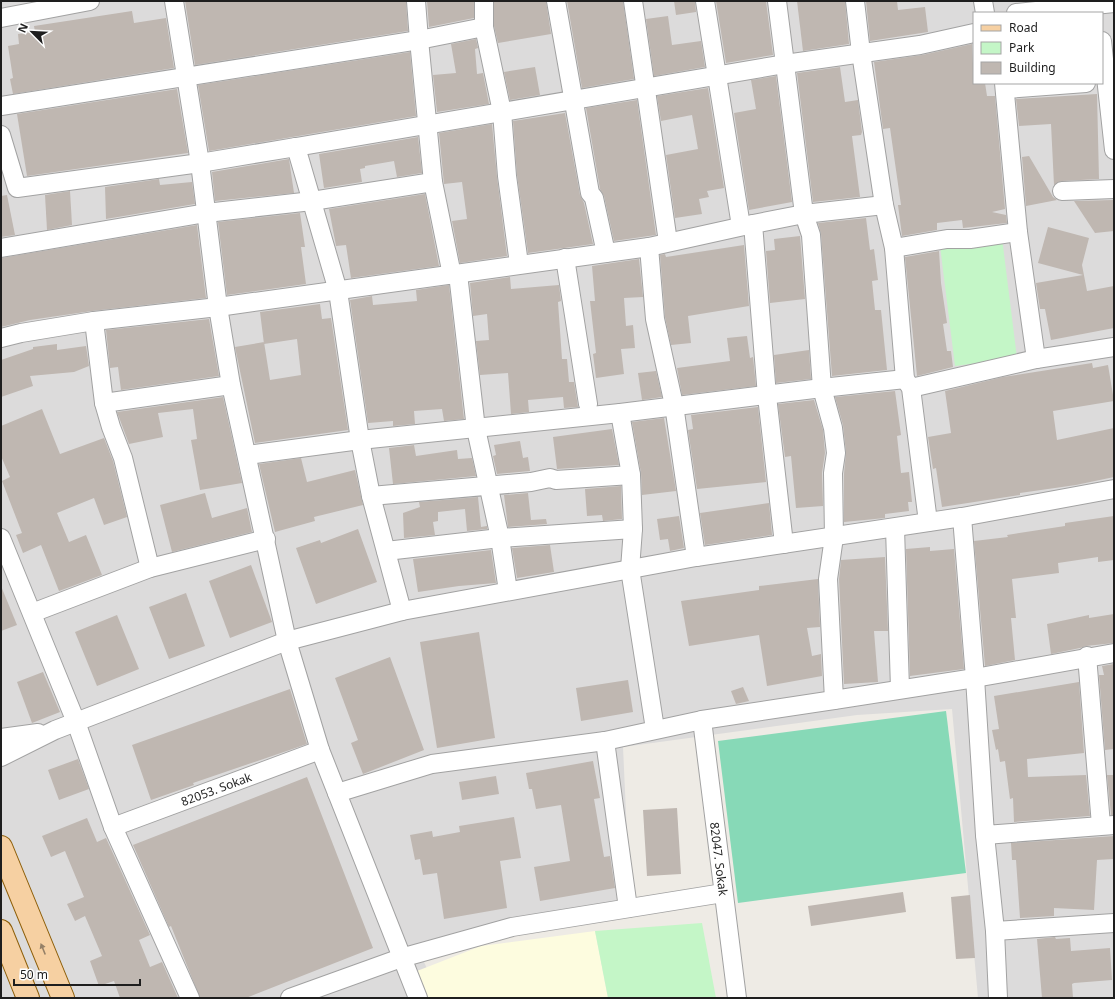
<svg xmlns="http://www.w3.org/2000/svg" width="1115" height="999" font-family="'Noto Sans',sans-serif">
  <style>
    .residential { fill: #dcdbdb; fill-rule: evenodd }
    .education { fill: #fdfcdf }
    .park { fill: #c4f6c7 }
    .pitch { fill: #87d9b7 }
    .building { fill: #bfb7b1 }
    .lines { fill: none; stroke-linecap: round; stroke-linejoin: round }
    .minor-casing { stroke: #a2a2a2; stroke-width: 20 }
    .major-casing { stroke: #8e5f0a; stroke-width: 24 }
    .minor { stroke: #fff; stroke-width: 18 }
    .major { stroke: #f6d0a2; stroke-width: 22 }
    .oneway { fill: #958067 }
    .labels { text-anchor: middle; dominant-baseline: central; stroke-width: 3; stroke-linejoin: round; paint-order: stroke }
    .street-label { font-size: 12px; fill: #1e1e1e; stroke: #fff }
  </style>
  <rect width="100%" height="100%" fill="#eeebe5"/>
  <!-- residential -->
  <path class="residential" d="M1,1H1114V998H978L952,709L857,715L623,747L630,900L420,953L440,998H1ZM974,13H1102V83H974Z"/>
  <!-- education -->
  <path class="education" d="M595,931L608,998H428L417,971L481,946Z"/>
  <!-- park -->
  <g class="park">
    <path d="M1002,238L1017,358L955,366L940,246Z"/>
    <path d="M702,923L716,998H608L595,931Z"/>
  </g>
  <!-- pitch -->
  <path class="pitch" d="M946,711L966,873L738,903L718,741Z"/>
  <!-- building -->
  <g class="building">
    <path d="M185,1H406L408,31L195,65Z"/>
    <path d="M427,1H474V18L429,27Z"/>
    <path d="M494,1H546L551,34L498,43L494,26Z"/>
    <path d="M567,1H623L634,79L582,88Z"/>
    <path d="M674,1H695L696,12L676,15Z"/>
    <path d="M716,1H766L773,55L726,63Z"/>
    <path d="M797,1H845L849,44L803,51Z"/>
    <path d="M866,1H897L898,10L925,7L928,32L870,41Z"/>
    <path d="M132,11L134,23L166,18L174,68L13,94L10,79L13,78L8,46L19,44L18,34L35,32L34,26Z"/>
    <path d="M668,16L672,45L701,41L705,67L654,76L646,19Z"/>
    <path d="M476,39L478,48L475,49L477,74L483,73L489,104L437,112L433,75L456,73L451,44Z"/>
    <path d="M972,44L974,83H985L987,96H995L1005,209L992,212L1006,215L1007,223L963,228L962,220L937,223V230L902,236L898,205H901L890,128L883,129L874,62L922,55Z"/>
    <path d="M410,52L416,116L209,151L198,85Z"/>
    <path d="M535,67L540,95L510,100L504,72Z"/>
    <path d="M840,67L845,102L858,100L862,132L861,135L852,136L860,197L813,202L797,73Z"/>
    <path d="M776,76L792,202L749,210L734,113L756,109L751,80Z"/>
    <path d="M708,88L724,188L707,191L709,197L699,199L702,214L675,218L666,155L698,149L692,115L661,121L657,96Z"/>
    <path d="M177,89L188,153L27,176L17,114Z"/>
    <path d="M1097,94L1099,179L1062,181L1054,185L1051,124L1019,126L1016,99Z"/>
    <path d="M637,100L656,235L614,241L604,196L600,189L586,108Z"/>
    <path d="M565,113L580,195L584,203L593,244L528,253L517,175L513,121Z"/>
    <path d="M492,124L497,177L507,256L460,263L452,221L467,219L462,182L444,184L439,133Z"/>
    <path d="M418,137L422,173L397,177L394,161L365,166V168L360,169L362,182L324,188L319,154Z"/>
    <path d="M1029,156L1053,197L1057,200L1026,206L1022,157Z"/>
    <path d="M289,159L294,193L215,201L212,172Z"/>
    <path d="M159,179L160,185L192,182L195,204L106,219L105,187Z"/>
    <path d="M70,191L72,225L47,230L45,195Z"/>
    <path d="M425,194L439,266L351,278L346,245L336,246L329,209Z"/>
    <path d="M7,195L15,235L1,237V196Z"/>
    <path d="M1113,200L1114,231L1095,233L1074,201Z"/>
    <path d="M300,213L305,247H301L306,284L227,295L218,222Z"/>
    <path d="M866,218L870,250L874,249L878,280L872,281L875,310H881L887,370L832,376L821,234L818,223Z"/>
    <path d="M197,225L206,298L92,311L30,320L1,327V258Z"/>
    <path d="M1048,227L1089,238L1082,265L1087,291L1114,286V328L1051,340L1045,309H1040L1036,283L1083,275L1038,263Z"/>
    <path d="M800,236L805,299L770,303L766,251L775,250L774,239Z"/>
    <path d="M744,245L749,306L688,316L691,343L671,345L665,317L660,255L665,254L666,257Z"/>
    <path d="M939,251L941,283L947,323L943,324L947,351H951L953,367L917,376L905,257Z"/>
    <path d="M639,259L643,297L624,298L626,326L633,325L635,348L621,349L624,374L596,378L593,354L596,353L590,301H595L592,266Z"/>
    <path d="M510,277L511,289L559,285L561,301L558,302L562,359H567L569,382H574L578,407L564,408L563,397L528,400L529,412L511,414L508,373L480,375L476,341L489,340L487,314L473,316L470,283Z"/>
    <path d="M449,285L464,419L444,421L442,409L414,411L415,424L393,426V421L368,423L350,300L372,296L373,305L417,301L416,290Z"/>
    <path d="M320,304L322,319L331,318L348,430L255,443L235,347L264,342L270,380L301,375L297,339L264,344L260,312Z"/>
    <path d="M209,319L219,376L121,390L118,367L110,368L106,330Z"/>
    <path d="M747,336L750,358L753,357L756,386L682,395L677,368L730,361L727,338Z"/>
    <path d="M57,344V350L86,346L89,366L74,372L30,376L33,386L1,397V360L33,349V347Z"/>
    <path d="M809,350L811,379L776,383L774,355Z"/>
    <path d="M1092,363L1093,368L1108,365L1114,401L1053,411L1057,440L1114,428V477L1076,485L1020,493V495L942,507L936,468L933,469L928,437L951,433L945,391L1003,377Z"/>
    <path d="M656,371L662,397L642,400L638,373Z"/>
    <path d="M895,391L901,435L897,436L901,473L909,472L912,502H908L909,511L885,514V518L844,522V474L846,452L843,425L835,397Z"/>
    <path d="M223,397L242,483L200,490L191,440L197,439L193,409L158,413L163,437L129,444L117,412Z"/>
    <path d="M814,400L823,430L825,453L822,473L823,506L796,508L791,456L785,457L778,404Z"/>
    <path d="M758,407L766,482L697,489L688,430L693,429L691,415Z"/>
    <path d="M42,409L60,454L104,438L113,461L127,517L104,525L94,498L57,513L69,542L86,535L102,575L59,591L41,545L23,553L16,535L22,533L2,481L10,477L1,456V426Z"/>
    <path d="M664,418L676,491L642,495L641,473L632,422Z"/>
    <path d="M612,429L619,465L557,469L553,437Z"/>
    <path d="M520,441L523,458L528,457L530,471L497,474L493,456L496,455L494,445Z"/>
    <path d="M414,445L416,456L457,450L458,459L472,458L476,476L393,484L389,448Z"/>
    <path d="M301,458L307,482L355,470L363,505L314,517L315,521L275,532L259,464Z"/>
    <path d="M621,486L622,519L603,521L602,515L587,516L585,489Z"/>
    <path d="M205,493L212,518L247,508L252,532L172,552L160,505Z"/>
    <path d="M528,493L531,520L546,519L547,524L508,527L504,495Z"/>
    <path d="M478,497L481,527L487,526V529L467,531L465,509L438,512V521L433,522L435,535L404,538L403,513L420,507L419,502Z"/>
    <path d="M769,503L772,535L705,545L700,513Z"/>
    <path d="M679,516L684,548L670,551L668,539L660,540L657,519Z"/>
    <path d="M1114,516V560L1098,562V557L1058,563L1059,573L1012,579L1016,618H1011L1015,660L985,666L974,541L1008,537L1007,535L1065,526V523Z"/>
    <path d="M358,529L377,582L316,604L296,548L320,540L321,543Z"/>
    <path d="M550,545L554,572L517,578L512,548Z"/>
    <path d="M930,547V551L954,549L964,669L910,676L906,549Z"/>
    <path d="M491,550L496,583L459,586L418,592L413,559Z"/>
    <path d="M885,557L888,631H874L878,682L844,684L839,579L841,560Z"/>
    <path d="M251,565L272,622L230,638L209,581Z"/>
    <path d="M818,579L820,627L807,628L812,656L821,654L822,676L767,686L759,635L689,646L681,601L759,590V586Z"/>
    <path d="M1,586L17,625L1,631Z"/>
    <path d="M186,593L205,646L169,659L149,607Z"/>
    <path d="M1114,614V643L1086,646L1080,648L1051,654L1047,624L1089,615V618Z"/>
    <path d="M117,615L139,669L97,686L75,632Z"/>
    <path d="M479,632L495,738L437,748L420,642Z"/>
    <path d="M390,657L424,750L363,774L351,743L358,740L335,678Z"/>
    <path d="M1114,664V749L1105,750L1099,675H1104L1102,666Z"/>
    <path d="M43,672L60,712L32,723L17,682Z"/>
    <path d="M628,680L633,712L581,721L576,688Z"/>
    <path d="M1079,682L1084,753L1027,759L1028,777L1086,775L1090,816L1014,822L1013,798L1010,799L1005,761L1000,762L998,749L996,750L992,730L999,729L994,696Z"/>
    <path d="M743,687L749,701L736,704L731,691Z"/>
    <path d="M290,689L307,744L193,783L194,785L151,800L132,745Z"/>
    <path d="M78,759L89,789L59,800L48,770Z"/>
    <path d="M593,761L600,798L594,799L604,857L610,856L615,888L540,901L534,867L570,861L561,805L536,809L532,789H529L526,773Z"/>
    <path d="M1107,775H1114V815H1111Z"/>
    <path d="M496,776L499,794L462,800L459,782Z"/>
    <path d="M307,777L373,948L246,998H200L171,926L169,927L133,845Z"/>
    <path d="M677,808L681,874L647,876L643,810Z"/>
    <path d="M514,817L521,858L500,861L507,908L444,919L437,873L423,875L420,859L415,860L410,835L432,831L433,837L460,832L459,826Z"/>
    <path d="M87,818L97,842L106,838L150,935L139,940L150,967L162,962L178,998H120L114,981L99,986L90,961L102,956L85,916L75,921L67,904L84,897L65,851L51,857L42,836Z"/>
    <path d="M1114,836V859L1097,860L1094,910L1054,908V916L1020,918L1016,860H1012L1011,843Z"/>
    <path d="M903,892L906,912L811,926L808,906Z"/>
    <path d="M970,895L975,958L956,959L951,897Z"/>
    <path d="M1055,937L1056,939L1070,938L1071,951L1110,948L1112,980L1074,983L1072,984L1073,998H1042L1037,939Z"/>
  </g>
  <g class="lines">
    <defs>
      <g id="minor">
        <path d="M174,1L200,163L218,307L231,385L287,641L320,750L418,998"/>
        <path d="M416,1L419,40L433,182L452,275"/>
        <path d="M484,1V27L502,112L507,176L519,264"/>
        <path d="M556,1L590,193L594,198L606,253"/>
        <path d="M633,1L668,242"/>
        <path d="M705,1L741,226"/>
        <path d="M777,1L804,214L811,235L822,388L833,428L836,453L833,473L834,537L828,579L834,700L975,678L1114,653"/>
        <path d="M855,1L861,53L884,205L894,248L905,379L911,388L928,522"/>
        <path d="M983,1L985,13"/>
        <path d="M1016,13L1114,3"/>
        <path d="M1,18L90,1"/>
        <path d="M1102,41L1114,150"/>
        <path d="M1004,83L1018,232L1036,359"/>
        <path d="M1006,89L1086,83"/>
        <path d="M1,106L419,40L484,27"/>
        <path d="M1,135L17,188L200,163L296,147"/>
        <path d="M1062,191L1114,189"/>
        <path d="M753,224L767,396L784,544"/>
        <path d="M649,247L655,319L674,405L696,557"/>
        <path d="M1,248L206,213L312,201L433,182"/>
        <path d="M894,248L947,239H970L1018,232"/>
        <path d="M565,258L588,404"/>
        <path d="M458,274L476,429L500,538L508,591"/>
        <path d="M94,321L104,403L111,427L123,458L150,568"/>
        <path d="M1,338L21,333L94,321L218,307L649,247L753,224L804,214L884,205"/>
        <path d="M911,388L1036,359L1114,347"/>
        <path d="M104,403L231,385"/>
        <path d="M620,413L631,475L633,529L630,569L655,729"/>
        <path d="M247,455L360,440L620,413L822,388L905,379"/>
        <path d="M371,496L531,482L550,478L556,480L631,475"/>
        <path d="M962,517L975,678L985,835L1114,825"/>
        <path d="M895,528L900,689"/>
        <path d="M1,538L76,722L113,827L190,998"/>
        <path d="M386,551L500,538L633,529"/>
        <path d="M402,611L371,496L360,440L338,291L296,147L785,64L920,45L974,33"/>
        <path d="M32,613L150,568L266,539"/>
        <path d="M1087,656L1101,825"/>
        <path id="s1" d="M702,720L737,998"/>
        <path d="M1,738L38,733"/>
        <path d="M605,741L628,908"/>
        <path d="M1,757L55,730L287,641L402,611L696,557L962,517L1114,489"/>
        <path d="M337,793L432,764L605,741L702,720L834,700"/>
        <path id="s2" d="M113,827L320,750"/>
        <path d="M985,835L995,931L998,998"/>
        <path d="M995,931L1114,923"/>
        <path d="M290,998L401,958L512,927L723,893"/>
      </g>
      <g id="major">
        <path d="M1,847L63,998"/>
        <path d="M1,931L28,998"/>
      </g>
    </defs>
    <!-- minor casing -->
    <use href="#minor" class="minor-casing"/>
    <!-- major casing -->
    <use href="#major" class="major-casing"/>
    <!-- minor -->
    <use href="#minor" class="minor"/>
    <!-- major -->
    <use href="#major" class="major"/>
  </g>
  <!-- one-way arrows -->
  <defs><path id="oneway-solid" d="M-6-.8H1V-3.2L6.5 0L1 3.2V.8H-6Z"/></defs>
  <use class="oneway" href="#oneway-solid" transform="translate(43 949) rotate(-112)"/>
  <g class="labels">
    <!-- street labels -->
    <g class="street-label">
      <text stroke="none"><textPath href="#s2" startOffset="110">82053. Sokak</textPath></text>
      <text stroke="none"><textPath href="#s1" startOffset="140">82047. Sokak</textPath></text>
    </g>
  </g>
  <!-- border -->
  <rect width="1115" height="999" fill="none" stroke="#1e1e1e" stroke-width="4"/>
  <!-- legend -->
  <rect x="973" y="12" width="130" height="72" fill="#ffffff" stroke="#a5a5a5"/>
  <rect x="981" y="25" width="20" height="6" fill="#f6d0a2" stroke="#a5a5a5"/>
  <text x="1009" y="32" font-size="12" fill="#1e1e1e">Road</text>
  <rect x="981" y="42" width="20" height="12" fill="#c4f6c7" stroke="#a5a5a5"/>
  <text x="1009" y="52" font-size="12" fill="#1e1e1e">Park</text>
  <rect x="981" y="62" width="20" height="12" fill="#bfb7b1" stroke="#a5a5a5"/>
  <text x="1009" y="72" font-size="12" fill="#1e1e1e">Building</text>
  <!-- north arrow -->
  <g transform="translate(32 32) rotate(294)" stroke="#ffffff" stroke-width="3" paint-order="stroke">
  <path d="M0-3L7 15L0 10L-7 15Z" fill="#1e1e1e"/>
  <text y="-6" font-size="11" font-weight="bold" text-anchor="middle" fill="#1e1e1e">N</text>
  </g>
  <!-- scale -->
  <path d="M14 979v6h126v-6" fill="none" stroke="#1e1e1e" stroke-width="2"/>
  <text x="20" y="979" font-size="12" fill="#1e1e1e" stroke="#ffffff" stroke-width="3" paint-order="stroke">50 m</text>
</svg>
